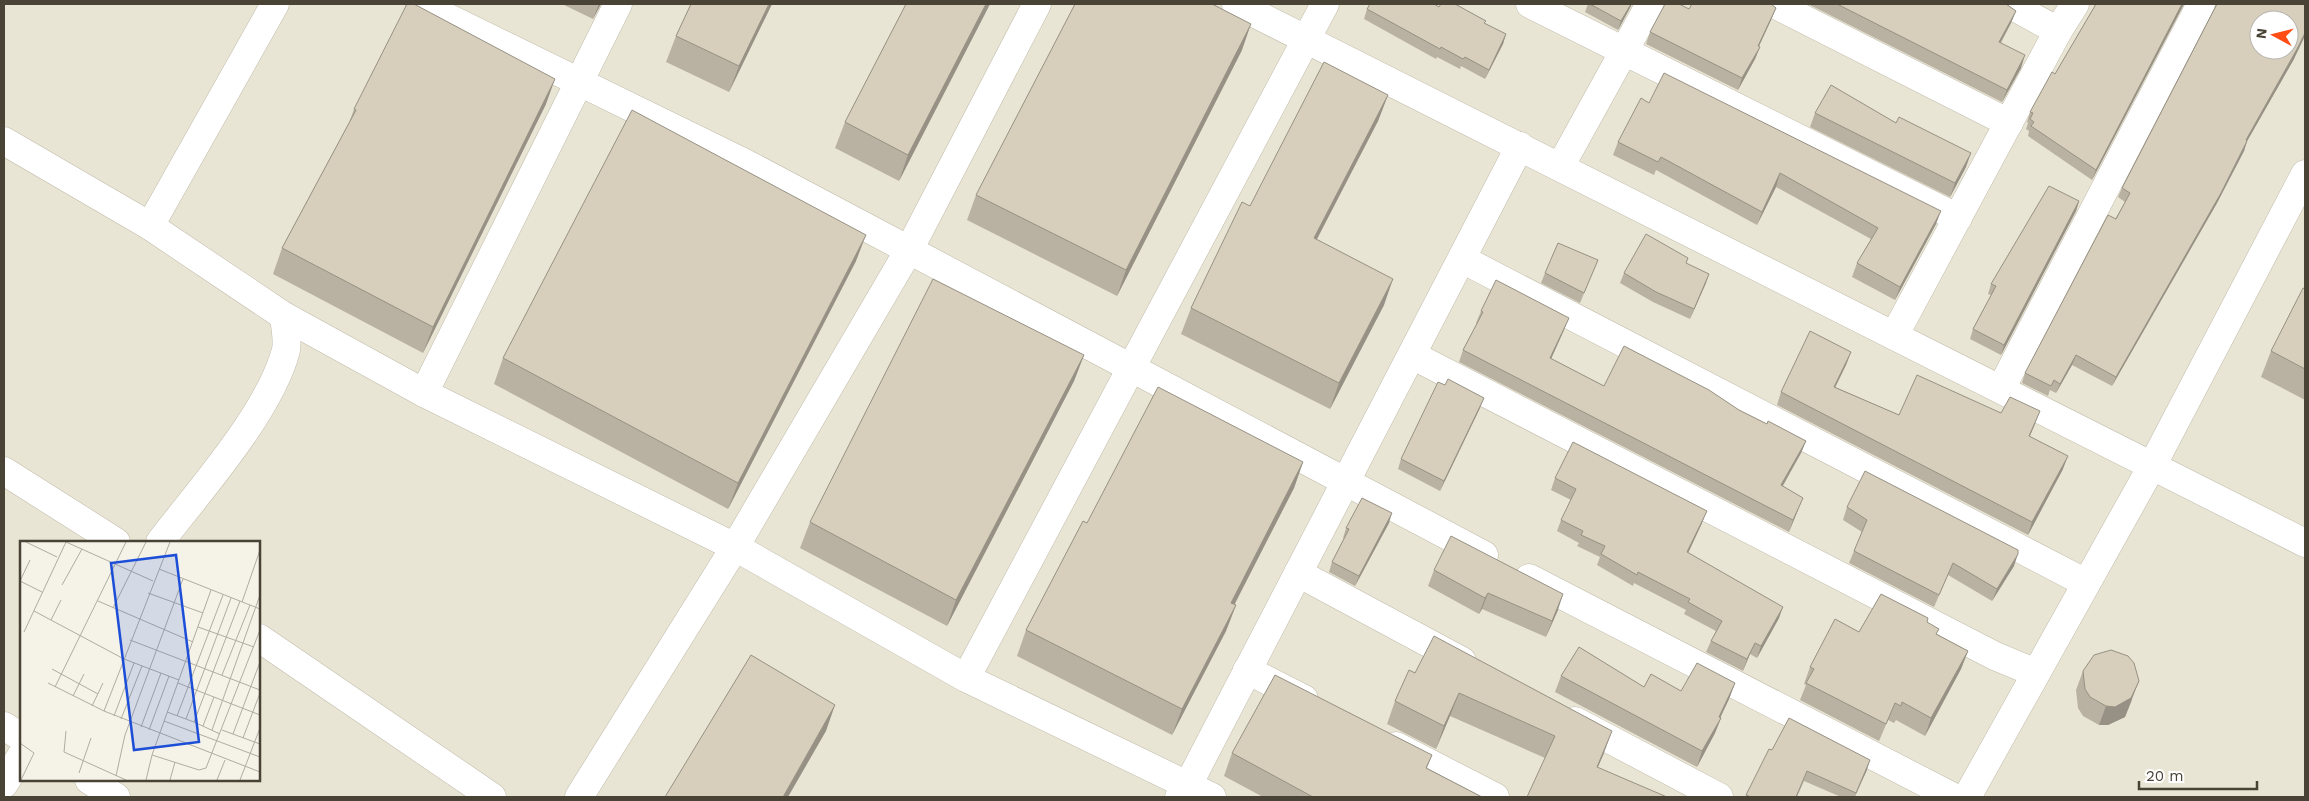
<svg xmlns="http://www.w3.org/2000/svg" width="2309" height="801" font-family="'Work Sans',sans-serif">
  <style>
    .residential { fill: #e9e5d5; fill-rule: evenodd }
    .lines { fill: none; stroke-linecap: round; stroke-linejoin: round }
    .minor-casing { stroke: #c1bba9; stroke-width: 29 }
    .tertiary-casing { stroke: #c1bba9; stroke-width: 29 }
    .minor { stroke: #fff; stroke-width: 28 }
    .tertiary { stroke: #fff; stroke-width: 28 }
    .wall { fill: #b9b2a2 }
    .shaded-wall { fill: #969184 }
    .building { fill: #d7cfbc; stroke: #969184; fill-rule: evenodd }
    .inset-road { fill: none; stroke: #b0aca1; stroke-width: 1 }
    .view { fill: #1d4ed8; fill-opacity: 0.15; stroke: #1d4ed8; stroke-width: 2.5 }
    .inset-edge { fill: none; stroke: #494336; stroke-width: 2.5 }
  </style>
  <rect width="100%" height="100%" fill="#f5f2e8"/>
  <!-- residential -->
  <path class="residential" d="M4,4H2305V797H4ZM2259,20H2289V50H2259ZM21,542H259V780H21Z"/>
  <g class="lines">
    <defs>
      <g id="minor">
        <path d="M420,4L745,163L1484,555"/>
        <path d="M1530,4L1958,218"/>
        <path d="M1774,4L2009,123"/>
        <path d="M2009,4L2058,31L2075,4"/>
        <path d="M4,141L150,226L284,316L424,393L735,547L966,678L1212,797"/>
        <path d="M1560,167L1650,4"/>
        <path d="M150,226L275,4"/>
        <path d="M1462,259L2086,583"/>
        <path d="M1894,336L2058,31"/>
        <path d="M1412,355L1995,656L2036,673"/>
        <path d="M2001,389L2201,4"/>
        <path d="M424,393L618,4"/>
        <path d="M4,471L116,542"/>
        <path d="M160,542C199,491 270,412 286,350C288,340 285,326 284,316"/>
        <path d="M1298,573L1462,661"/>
        <path d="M1529,578L1953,797"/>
        <path d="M259,638L492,797"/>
        <path d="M1247,670L1304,699"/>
        <path d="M966,678L1325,4"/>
        <path d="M1575,721L1719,797"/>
        <path d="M4,726L21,737"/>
        <path d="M1396,746L1495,797"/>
        <path d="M89,780L116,797"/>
        <path d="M4,784L21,756"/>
        <path d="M579,797L735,547L909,250L1037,4"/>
        <path d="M1179,797L1188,785L1520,146"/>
        <path d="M1967,797L2152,466"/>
      </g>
      <g id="tertiary">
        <path d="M1236,4L2305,543"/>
        <path d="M2152,466L2305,174"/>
      </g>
    </defs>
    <!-- minor casing -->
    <use href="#minor" class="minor-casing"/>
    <!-- tertiary casing -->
    <use href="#tertiary" class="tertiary-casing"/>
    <!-- minor -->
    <use href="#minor" class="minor"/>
    <!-- tertiary -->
    <use href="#tertiary" class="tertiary"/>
  </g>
  <!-- wall -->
  <g class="wall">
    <path d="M562,4H601L593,19Z"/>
    <path d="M691,4H772L729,92L666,62L676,36Z"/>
    <path d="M990,4L899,181L835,148L845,122Z"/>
    <path d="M1588,4H1632L1618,30L1585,12Z"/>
    <path d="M1808,4H2006L2016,11L2011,23L2001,43L2021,68L2002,102Z"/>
    <path d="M2096,4H2184L2092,180L2028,136L2029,131L2026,129L2028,123L2027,122L2030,112L2055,74Z"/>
    <path d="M2216,4H2305L2294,59L2247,141L2244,151L2217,203L2112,386L2072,365L2056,393L2050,390L2048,396L2022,383L2025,373L2125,202L2118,197L2122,188L2215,7Z"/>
    <path d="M1439,7L1485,24L1506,34L1503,44L1485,79L1461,66L1460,69L1437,57L1436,59L1364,19L1367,9Z"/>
    <path d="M1776,8L1771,20L1759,46L1760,47L1755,59L1738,90L1646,44L1650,32L1689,9Z"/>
    <path d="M1242,50L1117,296L967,220L976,195Z"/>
    <path d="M1388,95L1378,121L1317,239L1384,305L1330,409L1181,334L1191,308L1250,206Z"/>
    <path d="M1649,103L1936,224L1895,300L1852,277L1857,263L1871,239L1776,187L1757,225L1656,170L1654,175L1613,155L1618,142Z"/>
    <path d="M546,104L423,353L273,274L282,248L349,123L354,109Z"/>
    <path d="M1815,113L1896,123L1966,167L1950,197L1810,127Z"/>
    <path d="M2079,201L2076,211L2001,355L1970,339L1973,329L1991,295L1988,294L1991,284Z"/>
    <path d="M1598,260L1580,303L1541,283L1545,273Z"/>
    <path d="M856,261L728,509L494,384L503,358Z"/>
    <path d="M1686,263L1706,283L1690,319L1653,302L1620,283L1624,273Z"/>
    <path d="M2305,289V400L2261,377L2271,351Z"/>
    <path d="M1481,311L1564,330L1551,359L1604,386L1739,410L1767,424L1806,441L1801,453L1783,486L1798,510L1789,532L1459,362L1463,350L1477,324L1476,323Z"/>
    <path d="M1851,352L1846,365L1835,387L1899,415L2001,413L2035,424L2030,436L2063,469L2028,535L1777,405L1781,392Z"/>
    <path d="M1084,355L1074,381L947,626L800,548L810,522Z"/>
    <path d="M1480,408L1440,491L1398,469L1401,459Z"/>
    <path d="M1303,462L1294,488L1234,604L1236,605L1226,631L1172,735L1017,656L1026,630L1087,523Z"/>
    <path d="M1555,478L1702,523L1688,553L1779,618L1757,658L1750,654L1743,671L1706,652L1711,641L1716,631L1684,614L1686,610L1634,583L1633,586L1597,565L1600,557L1577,546L1579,543L1557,531L1561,520L1571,500L1551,490Z"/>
    <path d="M1847,507L2014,566L1992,601L1948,575L1934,607L1849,563L1862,532L1843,520Z"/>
    <path d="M1389,523L1355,586L1329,572L1332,562L1344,538H1343L1346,528Z"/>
    <path d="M1434,570L1558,610L1546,637L1482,609L1479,614L1428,586Z"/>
    <path d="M1927,622L1937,634L1968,651L1961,669L1925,736L1896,720L1894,723L1888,720L1879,741L1800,700L1806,685L1804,684L1810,667L1859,632Z"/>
    <path d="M1409,670L1604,753L1598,767L1545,758L1450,716L1436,749L1387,724L1395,701Z"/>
    <path d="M2083,671L2132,700L2125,717L2108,725H2099L2083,716L2078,708L2076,690Z"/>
    <path d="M1561,676L1681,691L1735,683L1729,699L1720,717L1721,718L1715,733L1697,767L1555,692Z"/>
    <path d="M1772,750L1867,770L1855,797H1841L1804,781L1797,797H1745Z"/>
    <path d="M1232,753L1432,755L1427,768L1482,797H1263L1224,776Z"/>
  </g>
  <!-- shaded-wall -->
  <g class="shaded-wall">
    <path d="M599,4H601L593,19Z"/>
    <path d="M769,4H772L729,92L739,66Z"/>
    <path d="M986,4H990L899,181L908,155Z"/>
    <path d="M1631,4H1632L1618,30L1621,21Z"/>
    <path d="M2182,4H2184L2092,180L2096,170Z"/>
    <path d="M1776,8L1771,20L1754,57L1760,47L1755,59L1738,90L1742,78Z"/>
    <path d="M2016,11L2011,23L1994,54L1999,42Z"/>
    <path d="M1251,24L1242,50L1117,296L1126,270Z"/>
    <path d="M2305,33V36L2294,59L2242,150L2246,140Z"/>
    <path d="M1506,34L1503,44L1485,79L1489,70Z"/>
    <path d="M2025,55L2021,68L2002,102L2007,90Z"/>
    <path d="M555,79L546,104L423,353L433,327Z"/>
    <path d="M1388,95L1378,121L1304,264L1314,238Z"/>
    <path d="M2247,141L2244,151L2217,203L2112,386L2116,377Z"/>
    <path d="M1971,153L1966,167L1950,197L1955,183Z"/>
    <path d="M1780,173L1776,187L1757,225L1762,212Z"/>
    <path d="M2079,201L2076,211L2001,355L2004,345Z"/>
    <path d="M1941,211L1936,224L1895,300L1900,287Z"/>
    <path d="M866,235L856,261L728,509L738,483Z"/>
    <path d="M1709,274L1706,283L1690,319L1694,309Z"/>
    <path d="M1393,279L1384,305L1330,409L1339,383Z"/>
    <path d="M1569,318L1564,330L1546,370L1550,358Z"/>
    <path d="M1851,352L1846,365L1829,400L1834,387Z"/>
    <path d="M1084,355L1074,381L947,626L956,600Z"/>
    <path d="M2076,355L2072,365L2056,393L2060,384Z"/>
    <path d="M1484,398L1480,408L1440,491L1444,481Z"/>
    <path d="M2040,411L2035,424L2024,449L2029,436Z"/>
    <path d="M1806,441L1801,453L1776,497L1781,485Z"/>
    <path d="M2068,456L2063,469L2028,535L2032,522Z"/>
    <path d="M1303,462L1294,488L1222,629L1231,603Z"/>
    <path d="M1803,498L1798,510L1789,532L1793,520Z"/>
    <path d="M1707,511L1702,523L1683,564L1687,552Z"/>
    <path d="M1392,513L1389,523L1355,586L1359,576Z"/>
    <path d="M2018,554L2014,566L1992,601L1997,589Z"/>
    <path d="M1488,593L1482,609L1479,614L1485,598Z"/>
    <path d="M1563,594L1558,610L1546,637L1552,621Z"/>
    <path d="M1236,605L1226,631L1172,735L1182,709Z"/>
    <path d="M1783,607L1779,618L1757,658L1761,646Z"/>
    <path d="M1755,643L1750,654L1743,671L1747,659Z"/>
    <path d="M1968,651L1961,669L1925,736L1931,718Z"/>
    <path d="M2139,681L2125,717L2108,725H2099L2106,706Z"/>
    <path d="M1735,683L1729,699L1716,727L1721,718L1715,733L1697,767L1702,751Z"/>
    <path d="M1459,693L1450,716L1436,749L1444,726Z"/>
    <path d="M835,705L826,731L788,797H783Z"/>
    <path d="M1612,731L1604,753L1588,789L1597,767Z"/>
    <path d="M1870,760L1867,770L1854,797L1856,793Z"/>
  </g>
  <!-- building -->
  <g class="building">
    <path d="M407,4H414L555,79L433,327L282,248L356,110L354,109Z"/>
    <path d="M691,4H769L739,66L676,36Z"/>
    <path d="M906,4H986L908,155L845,122Z"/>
    <path d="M1075,4H1212L1251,24L1126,270L976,195Z"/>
    <path d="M1370,4H1434L1439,7L1441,4H1455L1486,21L1484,23L1506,34L1489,70L1465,57L1463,59L1441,47L1440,49L1367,9Z"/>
    <path d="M1590,4H1631L1621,21Z"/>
    <path d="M1665,4H1679L1689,9L1692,4H1771L1776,8L1758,46L1760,47L1742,78L1650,32Z"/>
    <path d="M1837,4H2006L2016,11L1999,42L2025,55L2007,90Z"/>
    <path d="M2096,4H2182L2096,170L2031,126L2034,122L2030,119L2033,113L2030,112L2052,72L2055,74Z"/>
    <path d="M2217,4H2305V33L2297,49L2246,140L2247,141L2221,193L2116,377L2076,355L2060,384L2054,380L2051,386L2025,373L2108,215L2116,219L2130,193L2122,188ZM2259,20H2289V50H2259Z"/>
    <path d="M1324,62L1388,95L1314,238L1393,279L1339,383L1191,308L1242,202L1250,206Z"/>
    <path d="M1664,73L1941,211L1900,287L1857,263L1878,228L1780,173L1762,212L1661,157L1658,162L1618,142L1641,98L1649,103Z"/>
    <path d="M1831,85L1896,123L1899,117L1971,153L1955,183L1815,113Z"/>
    <path d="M632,110L866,235L738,483L503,358Z"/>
    <path d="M2049,186L2079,201L2004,345L1973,329L1996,286L1991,284Z"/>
    <path d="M1646,234L1688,258L1686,263L1709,274L1694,309L1656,292L1624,273Z"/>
    <path d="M1558,243L1598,260L1584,293L1545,273Z"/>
    <path d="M933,279L1084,355L956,600L810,522Z"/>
    <path d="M1496,280L1569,318L1550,358L1604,386L1624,346L1709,390L1739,410L1767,424L1768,421L1806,441L1781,485L1803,498L1793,520L1463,350L1483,312L1481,311Z"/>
    <path d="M2303,288L2305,289V369L2271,351Z"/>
    <path d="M1810,331L1851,352L1834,387L1899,415L1917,375L2001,413L2010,397L2040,411L2029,436L2068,456L2032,522L1781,392Z"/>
    <path d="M1448,379L1484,398L1444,481L1401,459L1438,382L1445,385Z"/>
    <path d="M1158,387L1303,462L1231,603L1236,605L1182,709L1026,630L1083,521L1087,523Z"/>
    <path d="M1573,442L1707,511L1687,552L1783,607L1761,646L1755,643L1747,659L1711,641L1722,621L1688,602L1690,599L1638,572L1637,575L1601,554L1605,546L1581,535L1583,531L1561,520L1576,489L1555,478Z"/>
    <path d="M1865,471L2018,550V554L1997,589L1953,563L1939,595L1854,551L1867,520L1847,507Z"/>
    <path d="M1362,498L1392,513L1359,576L1332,562L1349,529L1346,528Z"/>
    <path d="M1451,536L1563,594L1552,621L1488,593L1485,598L1434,570Z"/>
    <path d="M1881,594L1928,618L1927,622L1939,629L1936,634L1968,651L1931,718L1902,702L1901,706L1895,703L1886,724L1806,683L1814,669L1810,667L1835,619L1859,632Z"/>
    <path d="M1434,636L1612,731L1597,767L1667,797H1527L1555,736L1459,693L1444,726L1395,701L1409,670L1415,673Z"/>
    <path d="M1579,647L1644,687L1651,674L1681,691L1697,663L1735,683L1719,717L1721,718L1702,751L1561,676Z"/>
    <path d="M2111,650L2128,656L2134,663L2139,681L2131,698L2115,707L2106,706L2090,697L2085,689L2083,671L2094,655Z"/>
    <path d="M751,655L835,705L783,797H665Z"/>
    <path d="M1275,675L1432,755L1426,768L1482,797H1313L1232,753Z"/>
    <path d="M1789,718L1870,760L1856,793L1807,771L1796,797H1751L1746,795L1769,749L1772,750Z"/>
  </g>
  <!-- overview -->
  <g transform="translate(20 541)">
    <rect width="240" height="240" fill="#f5f2e8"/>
    <path class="inset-road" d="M6,1L37,16M139,28L240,68M0,40L22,51M0,40L10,19M42,44L62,8M128,52L183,72M78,60L173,101M222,61L240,9M93,67L126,1M14,70L104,118L159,139M31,79L41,59M178,86L234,106M4,91L46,1L133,40M110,99L240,149M32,128L78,153M202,134L230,64M28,142L84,170L240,231M158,142L240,174M35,146L106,1M53,155L64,133M72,165L83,142M84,170L150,1M147,171L174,181M94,175L114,122M157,175L203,54M101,178L122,125M166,178L211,57M144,180L240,216M183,185L194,156M121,186L141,132M129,189L149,135M192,189L240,54M202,189L240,203M46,190L44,211L106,239M200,193L174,181L220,60M213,193L240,121M223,197L240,152M0,202L14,212L1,239M132,214L179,229L186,227L240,89M59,232L71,197M96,235L105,194L163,38M126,239L132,214L191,49M150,239L155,221M197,239L205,219M220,239L240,187"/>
    <path class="view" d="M156,14L179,201L114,209L91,22Z"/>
    <rect width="240" height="240" class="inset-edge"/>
  </g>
  <!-- border -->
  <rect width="2309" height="801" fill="none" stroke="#494336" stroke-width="10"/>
  <!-- north arrow -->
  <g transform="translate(2274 35) rotate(277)"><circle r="24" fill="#ffffff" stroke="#b6b4af"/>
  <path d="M0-4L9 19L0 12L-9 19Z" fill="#ff4d15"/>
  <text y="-8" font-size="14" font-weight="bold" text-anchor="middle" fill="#494336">N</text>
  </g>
  <!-- scale -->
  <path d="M2139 781v8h118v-8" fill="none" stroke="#494336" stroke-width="2.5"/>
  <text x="2146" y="781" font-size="15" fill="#494336" stroke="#ffffff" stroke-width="4" paint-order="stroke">20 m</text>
</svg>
